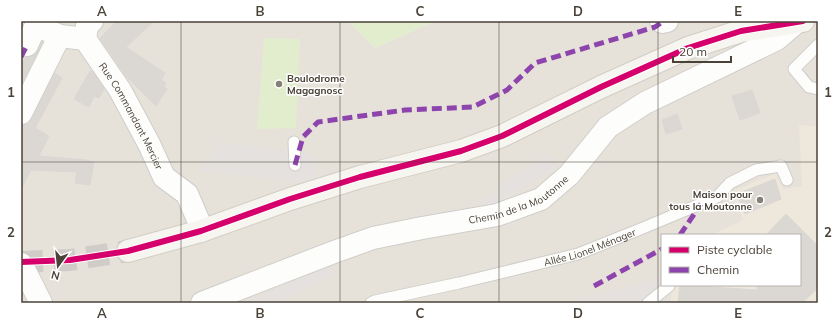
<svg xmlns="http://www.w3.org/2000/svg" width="839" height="324" font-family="Mulish,sans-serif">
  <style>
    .residential { fill: #e6e2da; fill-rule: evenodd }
    .education { fill: #ede7dc }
    .green { fill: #e2edcd }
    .parking { fill: #e4e1de }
    .building { fill: #dbd8d4; stroke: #dbd7d3 }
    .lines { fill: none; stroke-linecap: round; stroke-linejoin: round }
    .secondary-tunnel { stroke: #d0cdc9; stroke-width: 22; stroke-dasharray: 22 11; stroke-linecap: butt }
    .service-casing { stroke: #d0ceca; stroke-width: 13 }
    .minor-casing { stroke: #d0ceca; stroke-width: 24 }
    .secondary-casing { stroke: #d2cdc4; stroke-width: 24 }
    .service { stroke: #fdfdfc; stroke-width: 11 }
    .minor { stroke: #fdfdfc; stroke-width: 22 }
    .secondary { stroke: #f7f5f0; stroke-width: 22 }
    .quiet { stroke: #8e44ad; stroke-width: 5; stroke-dasharray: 10 5; stroke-linecap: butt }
    .cycleway-casing { stroke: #fff; stroke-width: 8 }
    .cycleway { stroke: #d6006c; stroke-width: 6 }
    .grid { fill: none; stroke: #4a4238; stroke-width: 1; stroke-opacity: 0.55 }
    .poi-dot { fill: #857f77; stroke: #fff; stroke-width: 1.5 }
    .labels { text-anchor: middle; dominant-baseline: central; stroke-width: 3; stroke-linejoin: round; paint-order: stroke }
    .poi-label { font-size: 10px; font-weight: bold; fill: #4a4238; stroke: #fff; text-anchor: start }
    .street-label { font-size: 10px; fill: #4a4238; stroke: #fff }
    .neatline { fill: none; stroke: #4a4238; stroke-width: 1.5 }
    .grid-label { font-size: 13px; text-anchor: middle; font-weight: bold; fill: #4a4238 }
  </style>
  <rect width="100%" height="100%" fill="#f2f0ed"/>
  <!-- residential -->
  <path class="residential" d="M21,21H348L375,48L435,21H818V303H21ZM662,235H800V285H662Z"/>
  <!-- education -->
  <path class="education" d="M799,125L818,126V302L671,303V285H800V235H711L743,220L731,192L776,173L783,189L802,186Z"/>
  <!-- green -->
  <g class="green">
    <path d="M348,21H435L375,48Z"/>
    <path d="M264,38L300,39L296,128L257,129Z"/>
  </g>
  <!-- parking -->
  <g class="parking">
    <path d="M219,142L318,155L315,184L200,171Z"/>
    <path d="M548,153L559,167L489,209L480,200Z"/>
    <path d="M332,265L335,275L275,303H242Z"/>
    <path d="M662,279V285H669L667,303H568L575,300Z"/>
  </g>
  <!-- building -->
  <g class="building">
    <path d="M117,21H154L126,47L165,73L161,80L166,83L164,87L167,89L156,106L126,76L100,38Z"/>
    <path d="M42,42H43L21,85V65L25,57H30L35,54L38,50Z"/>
    <path d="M90,71L93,72L104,89L99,98L94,96L89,107L74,99Z"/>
    <path d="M55,73L62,78L35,128L49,136L39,156L86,160L94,162L90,185L75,183L77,172L31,170L21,189V125L28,124L32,119Z"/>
    <path d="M752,90L760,113L740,120L732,96Z"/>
    <path d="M677,114L682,129L666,134L662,120Z"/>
    <path d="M775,179L781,199L745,214L737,194Z"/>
    <path d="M786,214L818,246V288L802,303H678L680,285L757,290V285H800V235H766Z"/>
  </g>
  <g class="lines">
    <!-- secondary-tunnel -->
    <path class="secondary-tunnel" d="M21,262L70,260L128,251"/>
    <defs>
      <g id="service">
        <path d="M818,45L794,69L809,87L818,89"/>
        <path d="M294,142L295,165"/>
        <path id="s1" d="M371,303L375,301L459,283L578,254L643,228L717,197L730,183L756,170L781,166L787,180"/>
        <path d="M648,303L669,286"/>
      </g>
      <g id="minor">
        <path d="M661,21L662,22L667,21"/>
        <path id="s2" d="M85,39L120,90L149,144L164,177L187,194L199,222L201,231"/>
        <path d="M85,39L87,26L92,21"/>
        <path d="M21,40L27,45L36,25L60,36"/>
        <path d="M21,113L54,47L60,36L85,39"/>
        <path d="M21,264L25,271L41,303"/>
        <path id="s3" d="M202,303L334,252L373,238L422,228L497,215L541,199L569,175L608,127L645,103L777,39L798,21"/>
      </g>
      <path id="secondary" d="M128,251L201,231L290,199L360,177L461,151L502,136L601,87L688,48L741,31L803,21"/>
    </defs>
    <!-- service casing -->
    <use href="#service" class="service-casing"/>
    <!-- minor casing -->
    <use href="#minor" class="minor-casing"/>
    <!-- secondary casing -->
    <use href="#secondary" class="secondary-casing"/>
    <!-- service -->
    <use href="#service" class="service"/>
    <!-- minor -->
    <use href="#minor" class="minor"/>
    <!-- secondary -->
    <use href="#secondary" class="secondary"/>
    <!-- quiet -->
    <g class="quiet">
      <path d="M21,57L27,45"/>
      <path d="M295,165L303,137L318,122L405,110L473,107L507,90L535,63L655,27L662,22"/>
      <path d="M680,235L701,204"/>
      <path d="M594,286L662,249"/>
    </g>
    <defs>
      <path id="cycleway" d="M21,262L70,260L128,251L201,231L290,199L360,177L461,151L502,136L601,87L688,48L741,31L803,21"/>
    </defs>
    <!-- cycleway casing -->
    <use href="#cycleway" class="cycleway-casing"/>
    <!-- cycleway -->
    <use href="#cycleway" class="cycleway"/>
  </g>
  <!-- grid -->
  <path class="grid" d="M181,21V303M340,21V303M499,21V303M658,21V303M21,162H818"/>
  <!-- markers -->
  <g class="poi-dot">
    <circle cx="279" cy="84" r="4"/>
    <circle cx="760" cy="200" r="4"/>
  </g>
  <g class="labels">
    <!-- poi labels -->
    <g class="poi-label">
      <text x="287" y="78">Boulodrome<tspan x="287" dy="12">Magagnosc</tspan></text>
      <text x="752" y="194" text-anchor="end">Maison pour<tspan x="752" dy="12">tous la Moutonne</tspan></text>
    </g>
    <!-- street labels -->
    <g class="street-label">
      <text stroke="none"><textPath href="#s2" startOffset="90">Rue Commandant Mercier</textPath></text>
      <text stroke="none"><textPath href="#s3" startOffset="335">Chemin de la Moutonne</textPath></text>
      <text stroke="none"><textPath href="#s1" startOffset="226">Allée Lionel Ménager</textPath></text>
    </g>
  </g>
  <!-- border -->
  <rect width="839" height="324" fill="none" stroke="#ffffff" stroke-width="44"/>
  <!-- legend -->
  <rect x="661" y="234" width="140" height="52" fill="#ffffff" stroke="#b7b3af"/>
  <rect x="669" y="247" width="20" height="6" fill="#d6006c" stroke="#b7b3af"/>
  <text x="697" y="254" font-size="12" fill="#4a4238">Piste cyclable</text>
  <rect x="669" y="267" width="20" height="6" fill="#8e44ad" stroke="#b7b3af"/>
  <text x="697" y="274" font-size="12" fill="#4a4238">Chemin</text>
  <!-- north arrow -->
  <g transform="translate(58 266) rotate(195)" stroke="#ffffff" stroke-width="3" paint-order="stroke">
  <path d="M0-3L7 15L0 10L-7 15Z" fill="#4a4238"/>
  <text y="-6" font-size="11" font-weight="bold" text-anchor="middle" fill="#4a4238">N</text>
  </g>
  <!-- scale -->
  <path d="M673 56v6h58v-6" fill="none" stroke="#4a4238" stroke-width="2"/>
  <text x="679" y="56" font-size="12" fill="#4a4238" stroke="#ffffff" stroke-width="3" paint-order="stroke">20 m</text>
  <rect x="22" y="22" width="795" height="280" class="neatline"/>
  <g class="grid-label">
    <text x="102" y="16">A</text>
    <text x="260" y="16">B</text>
    <text x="420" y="16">C</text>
    <text x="578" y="16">D</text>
    <text x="738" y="16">E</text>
    <text x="11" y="97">1</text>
    <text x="828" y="97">1</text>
    <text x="11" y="237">2</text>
    <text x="828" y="237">2</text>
    <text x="102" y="318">A</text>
    <text x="260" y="318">B</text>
    <text x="420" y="318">C</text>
    <text x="578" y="318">D</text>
    <text x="738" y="318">E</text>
  </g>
</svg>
